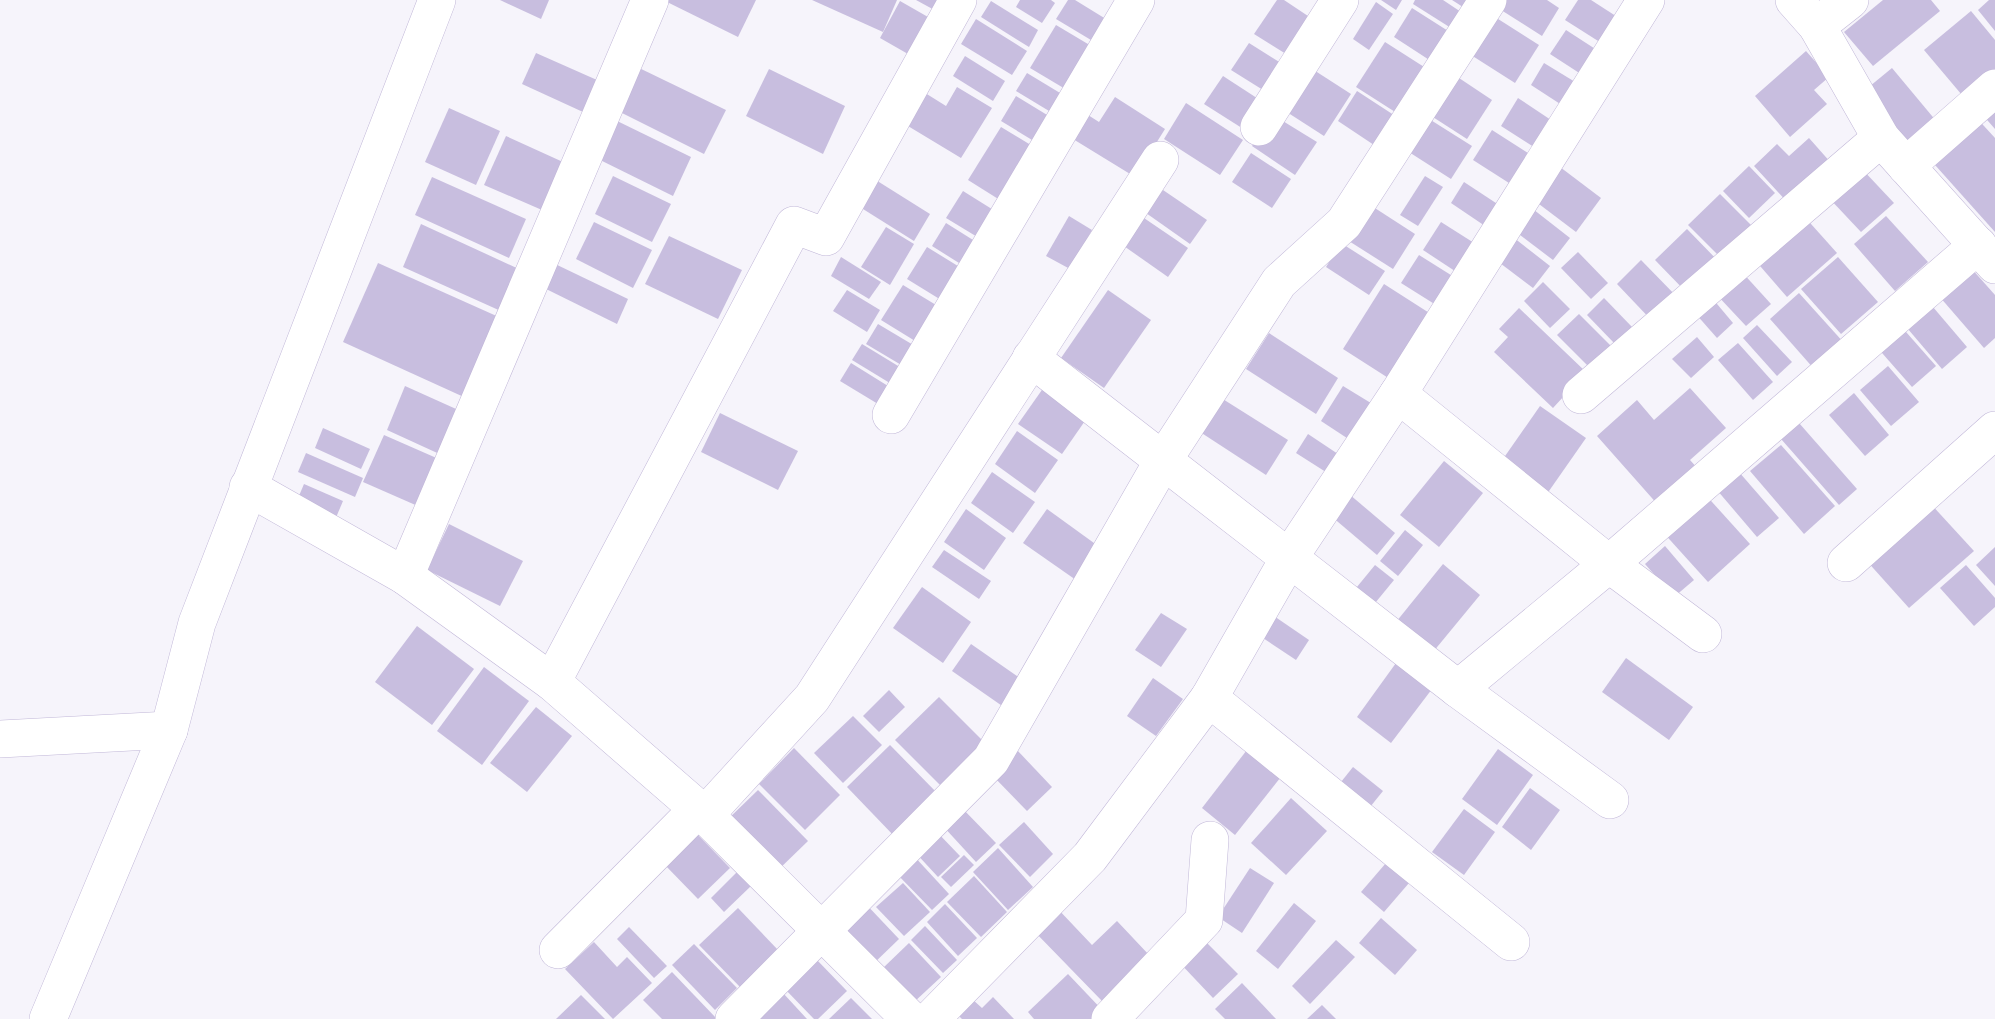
<svg xmlns="http://www.w3.org/2000/svg" width="1995" height="1019" font-family="Helvetica,sans-serif">
  <style>
    .building { fill: #c8bedf }
    .lines { fill: none; stroke-linecap: round; stroke-linejoin: round }
    .street-casing { stroke: #c1b7d8; stroke-width: 38 }
    .street { stroke: #fff; stroke-width: 37 }
  </style>
  <rect width="100%" height="100%" fill="#f6f4fb"/>
  <!-- building -->
  <g class="building">
    <path d="M500,0H549L541,19Z"/>
    <path d="M663,0H756L738,37Z"/>
    <path d="M812,0H897L883,32Z"/>
    <path d="M916,0H945L938,12Z"/>
    <path d="M1020,0H1051L1055,3L1042,23L1016,7Z"/>
    <path d="M1068,0H1075L1114,24L1101,46L1056,19Z"/>
    <path d="M1277,0H1284L1317,22L1294,59L1254,34Z"/>
    <path d="M1381,0H1402L1396,10Z"/>
    <path d="M1415,0H1443L1461,12L1451,28L1413,4Z"/>
    <path d="M1452,0H1471L1466,9Z"/>
    <path d="M1492,0H1547L1559,8L1542,36L1490,3Z"/>
    <path d="M1578,0H1591L1622,20L1606,46L1565,20Z"/>
    <path d="M1883,0H1931L1940,11L1873,66L1844,32Z"/>
    <path d="M1989,0H1995V31L1978,10Z"/>
    <path d="M900,1L928,17L908,54L880,38Z"/>
    <path d="M991,1L1038,30L1029,47L981,17Z"/>
    <path d="M1376,2L1393,14L1369,50L1353,39Z"/>
    <path d="M1412,8L1456,36L1437,65L1394,37Z"/>
    <path d="M1484,10L1539,45L1515,83L1460,48Z"/>
    <path d="M1971,11L1995,40V78L1967,101L1924,50Z"/>
    <path d="M976,19L1027,51L1012,75L961,44Z"/>
    <path d="M1056,25L1098,50L1072,93L1030,68Z"/>
    <path d="M1566,30L1603,54L1587,78L1550,54Z"/>
    <path d="M1385,42L1432,72L1403,117L1356,87Z"/>
    <path d="M1249,43L1289,68L1271,95L1231,70Z"/>
    <path d="M1806,51L1829,77L1814,90L1827,104L1790,137L1755,96Z"/>
    <path d="M536,53L597,80L583,112L522,84Z"/>
    <path d="M965,56L1005,81L993,101L953,76Z"/>
    <path d="M1544,63L1585,88L1571,111L1531,85Z"/>
    <path d="M1306,65L1351,94L1324,136L1279,107Z"/>
    <path d="M635,66L726,110L704,154L614,109Z"/>
    <path d="M1892,68L1942,128L1914,151L1864,91Z"/>
    <path d="M769,69L845,106L823,154L746,116Z"/>
    <path d="M1447,70L1492,100L1467,139L1422,110Z"/>
    <path d="M1027,73L1070,99L1059,117L1016,91Z"/>
    <path d="M1223,76L1263,102L1245,130L1204,104Z"/>
    <path d="M957,87L992,108L961,158L903,123L922,91L946,106Z"/>
    <path d="M1357,91L1403,121L1383,151L1338,121Z"/>
    <path d="M1016,96L1057,121L1042,146L1001,121Z"/>
    <path d="M1115,97L1165,129L1135,177L1073,139L1088,115L1099,122Z"/>
    <path d="M1518,98L1554,122L1537,149L1501,126Z"/>
    <path d="M1995,100V129L1981,113Z"/>
    <path d="M1186,103L1243,140L1220,175L1164,139Z"/>
    <path d="M449,108L500,131L476,185L425,162Z"/>
    <path d="M1418,112L1472,146L1451,179L1398,145Z"/>
    <path d="M1973,114L1995,138V232L1927,156Z"/>
    <path d="M1273,115L1317,142L1295,175L1252,146Z"/>
    <path d="M611,118L691,157L673,196L592,156Z"/>
    <path d="M1001,127L1044,153L1011,207L968,180Z"/>
    <path d="M1492,130L1528,153L1509,183L1473,160Z"/>
    <path d="M506,136L563,162L542,210L484,185Z"/>
    <path d="M1809,138L1832,164L1789,204L1754,166L1777,144L1789,156Z"/>
    <path d="M1251,153L1291,179L1272,208L1232,182Z"/>
    <path d="M1749,166L1775,193L1749,218L1723,191Z"/>
    <path d="M1560,167L1601,198L1576,232L1535,201Z"/>
    <path d="M1862,169L1894,203L1861,232L1829,198Z"/>
    <path d="M613,176L671,204L652,242L595,214Z"/>
    <path d="M1425,176L1443,187L1418,226L1400,215Z"/>
    <path d="M432,177L526,219L509,258L415,215Z"/>
    <path d="M871,177L930,214L914,241L855,204Z"/>
    <path d="M1464,182L1502,207L1488,228L1451,203Z"/>
    <path d="M1163,190L1207,220L1190,244L1146,213Z"/>
    <path d="M963,191L995,211L979,238L946,218Z"/>
    <path d="M1720,194L1758,232L1726,263L1688,225Z"/>
    <path d="M1364,201L1415,234L1393,269L1341,236Z"/>
    <path d="M1529,206L1570,238L1553,260L1512,229Z"/>
    <path d="M1803,215L1837,253L1787,297L1754,259Z"/>
    <path d="M1069,216L1092,230L1070,269L1046,256Z"/>
    <path d="M1141,216L1188,248L1168,277L1121,244Z"/>
    <path d="M1886,216L1928,262L1895,291L1854,244Z"/>
    <path d="M594,222L652,250L633,288L576,259Z"/>
    <path d="M1441,222L1482,248L1464,277L1423,250Z"/>
    <path d="M946,223L981,245L967,268L932,246Z"/>
    <path d="M421,224L521,270L503,312L403,267Z"/>
    <path d="M886,227L914,244L890,285L861,267Z"/>
    <path d="M1687,229L1722,265L1690,296L1655,260Z"/>
    <path d="M1509,234L1550,266L1533,288L1492,257Z"/>
    <path d="M669,236L742,270L718,319L645,284Z"/>
    <path d="M1341,243L1385,271L1369,295L1326,267Z"/>
    <path d="M927,247L966,271L946,303L907,279Z"/>
    <path d="M1578,252L1608,283L1591,299L1561,268Z"/>
    <path d="M1419,255L1462,282L1444,310L1401,283Z"/>
    <path d="M841,257L881,282L869,299L831,276Z"/>
    <path d="M1838,257L1878,302L1841,334L1801,289Z"/>
    <path d="M1641,260L1680,300L1655,324L1617,284Z"/>
    <path d="M551,262L628,299L617,324L540,286Z"/>
    <path d="M378,263L501,318L466,398L343,342Z"/>
    <path d="M1971,268L1995,295V338L1984,348L1939,296Z"/>
    <path d="M1741,271L1771,304L1746,326L1716,294Z"/>
    <path d="M1543,282L1570,309L1550,328L1524,301Z"/>
    <path d="M1384,284L1434,316L1393,381L1343,349Z"/>
    <path d="M903,285L941,308L920,344L881,320Z"/>
    <path d="M847,290L880,310L867,332L833,311Z"/>
    <path d="M1108,290L1151,320L1104,388L1061,358Z"/>
    <path d="M1799,293L1845,344L1815,370L1770,319Z"/>
    <path d="M1604,298L1633,328L1616,345L1587,315Z"/>
    <path d="M1712,298L1733,323L1717,338L1695,313Z"/>
    <path d="M1927,300L1967,347L1942,369L1902,322Z"/>
    <path d="M1519,308L1586,372L1553,408L1494,352L1508,337L1499,329Z"/>
    <path d="M1579,314L1616,351L1594,372L1557,335Z"/>
    <path d="M878,324L920,349L908,369L866,344Z"/>
    <path d="M1899,324L1936,366L1912,387L1875,345Z"/>
    <path d="M1757,325L1792,362L1777,376L1743,338Z"/>
    <path d="M1269,333L1338,378L1316,414L1246,369Z"/>
    <path d="M1697,337L1714,357L1691,378L1672,359Z"/>
    <path d="M1738,343L1773,382L1753,400L1718,360Z"/>
    <path d="M862,344L908,372L898,388L852,360Z"/>
    <path d="M851,363L888,386L878,404L840,381Z"/>
    <path d="M1888,366L1919,402L1891,426L1860,390Z"/>
    <path d="M405,386L465,413L446,457L387,430Z"/>
    <path d="M1343,386L1379,408L1356,444L1321,421Z"/>
    <path d="M1044,387L1087,418L1062,454L1018,424Z"/>
    <path d="M1690,388L1726,428L1690,460L1699,470L1659,506L1597,436L1637,400L1654,420Z"/>
    <path d="M1854,393L1889,435L1865,456L1829,415Z"/>
    <path d="M1218,396L1288,440L1266,475L1197,430Z"/>
    <path d="M1540,406L1586,438L1542,501L1496,469Z"/>
    <path d="M720,413L798,451L778,490L701,452Z"/>
    <path d="M1792,415L1857,489L1839,505L1774,431Z"/>
    <path d="M323,428L370,449L361,469L315,448Z"/>
    <path d="M1017,431L1058,460L1035,493L995,464Z"/>
    <path d="M1308,434L1341,456L1329,474L1296,453Z"/>
    <path d="M384,435L441,460L420,507L363,482Z"/>
    <path d="M1781,445L1835,506L1804,534L1750,471Z"/>
    <path d="M306,453L363,478L355,497L298,472Z"/>
    <path d="M1444,461L1483,493L1439,547L1400,515Z"/>
    <path d="M1732,464L1779,518L1757,537L1711,483Z"/>
    <path d="M992,472L1035,502L1013,533L971,503Z"/>
    <path d="M304,484L343,501L332,527L293,510Z"/>
    <path d="M1703,492L1750,544L1708,582L1661,530Z"/>
    <path d="M1349,494L1395,533L1377,555L1331,516Z"/>
    <path d="M1929,502L1974,551L1909,608L1865,559Z"/>
    <path d="M966,509L1006,538L984,570L944,542Z"/>
    <path d="M1047,509L1105,551L1086,587L1023,543Z"/>
    <path d="M449,524L523,561L500,606L427,570Z"/>
    <path d="M1405,530L1423,545L1398,576L1380,561Z"/>
    <path d="M1665,546L1694,580L1674,597L1645,564Z"/>
    <path d="M1995,547V586L1976,565Z"/>
    <path d="M944,550L991,581L979,599L932,567Z"/>
    <path d="M1443,564L1480,595L1433,652L1396,622Z"/>
    <path d="M1375,565L1394,580L1371,608L1352,593Z"/>
    <path d="M1966,565L1995,598V607L1974,626L1940,588Z"/>
    <path d="M922,587L971,622L943,663L893,628Z"/>
    <path d="M1161,613L1187,629L1161,667L1135,650Z"/>
    <path d="M1271,614L1309,640L1296,660L1257,634Z"/>
    <path d="M417,626L474,669L432,725L375,682Z"/>
    <path d="M971,644L1027,683L1008,710L952,671Z"/>
    <path d="M1626,658L1693,707L1669,740L1602,692Z"/>
    <path d="M1396,663L1432,689L1391,743L1357,717Z"/>
    <path d="M484,667L529,701L482,765L437,731Z"/>
    <path d="M1153,678L1183,699L1156,736L1127,716Z"/>
    <path d="M889,690L905,707L879,732L863,716Z"/>
    <path d="M939,697L984,742L940,785L895,740Z"/>
    <path d="M536,707L572,736L527,792L490,763Z"/>
    <path d="M853,716L882,745L843,783L814,753Z"/>
    <path d="M890,745L939,795L896,838L847,787Z"/>
    <path d="M1250,746L1284,773L1235,835L1202,808Z"/>
    <path d="M794,748L840,795L805,830L759,784Z"/>
    <path d="M1498,749L1533,775L1497,825L1462,799Z"/>
    <path d="M1017,750L1052,787L1027,811L992,775Z"/>
    <path d="M1353,767L1383,791L1366,812L1337,787Z"/>
    <path d="M1530,788L1560,810L1531,850L1502,827Z"/>
    <path d="M758,790L808,841L774,874L724,823Z"/>
    <path d="M1291,798L1327,831L1286,875L1251,843Z"/>
    <path d="M961,807L996,843L976,862L942,825Z"/>
    <path d="M1464,809L1495,832L1464,875L1432,852Z"/>
    <path d="M1024,822L1053,854L1030,877L999,845Z"/>
    <path d="M935,830L960,856L938,877L913,850Z"/>
    <path d="M696,833L730,868L698,899L664,864Z"/>
    <path d="M998,848L1033,887L1008,910L973,872Z"/>
    <path d="M913,855L949,894L932,910L895,872Z"/>
    <path d="M964,855L974,865L951,887L941,877Z"/>
    <path d="M1386,863L1409,883L1384,912L1361,892Z"/>
    <path d="M1250,868L1274,883L1242,933L1218,917Z"/>
    <path d="M737,872L751,886L724,912L711,898Z"/>
    <path d="M974,876L1007,912L981,937L947,902Z"/>
    <path d="M903,883L930,912L904,936L876,907Z"/>
    <path d="M863,901L899,939L870,967L833,929Z"/>
    <path d="M1294,903L1316,921L1278,969L1256,951Z"/>
    <path d="M945,904L977,938L958,956L927,922Z"/>
    <path d="M1056,907L1092,945L1117,921L1150,956L1102,1001L1033,930Z"/>
    <path d="M738,908L779,951L740,987L699,945Z"/>
    <path d="M1381,918L1417,950L1395,975L1359,943Z"/>
    <path d="M925,926L957,960L943,973L911,940Z"/>
    <path d="M629,927L667,966L654,978L617,939Z"/>
    <path d="M1201,937L1238,974L1213,998L1177,960Z"/>
    <path d="M1336,940L1355,957L1310,1004L1292,986Z"/>
    <path d="M594,942L617,967L627,957L652,983L613,1019L565,969Z"/>
    <path d="M909,943L941,977L913,1003L882,969Z"/>
    <path d="M694,944L737,988L715,1010L672,965Z"/>
    <path d="M815,958L847,991L818,1019H814L784,988Z"/>
    <path d="M672,972L717,1019H662L643,1000Z"/>
    <path d="M1068,974L1107,1015L1103,1019H1034L1028,1012Z"/>
    <path d="M1242,983L1276,1019H1225L1215,1009Z"/>
    <path d="M783,993L807,1019H756Z"/>
    <path d="M581,995L605,1019H556Z"/>
    <path d="M993,997L1014,1019H962L957,1014L972,999L982,1008Z"/>
    <path d="M851,998L872,1019H829Z"/>
    <path d="M1322,1005L1336,1019H1307Z"/>
  </g>
  <g class="lines">
    <defs>
      <g id="street">
        <path d="M1794,0L1817,26L1881,138L1995,265"/>
        <path d="M1817,26L1850,0"/>
        <path d="M1259,127L1340,0"/>
        <path d="M1906,166L1995,88"/>
        <path d="M1031,358L1458,689L1610,800"/>
        <path d="M1398,394L1609,564L1703,634"/>
        <path d="M1581,395L1881,138"/>
        <path d="M891,415L1136,0"/>
        <path d="M248,487L405,576L552,682L705,815L910,1019"/>
        <path d="M1846,563L1995,430"/>
        <path d="M405,576L650,0"/>
        <path d="M552,682L794,225L826,237L958,0"/>
        <path d="M1458,689L1609,564L1978,245"/>
        <path d="M1209,698L1511,942"/>
        <path d="M0,739L169,730"/>
        <path d="M705,815L812,698L1160,160"/>
        <path d="M558,950L698,809"/>
        <path d="M48,1019L169,730L197,623L437,0"/>
        <path d="M734,1019L991,760L1164,459L1279,282L1344,223L1488,0"/>
        <path d="M931,1019L1090,857L1209,698L1289,558L1398,394L1646,0"/>
        <path d="M1110,1019L1204,920L1210,840"/>
      </g>
    </defs>
    <!-- street casing -->
    <use href="#street" class="street-casing"/>
    <!-- street -->
    <use href="#street" class="street"/>
  </g>
</svg>
